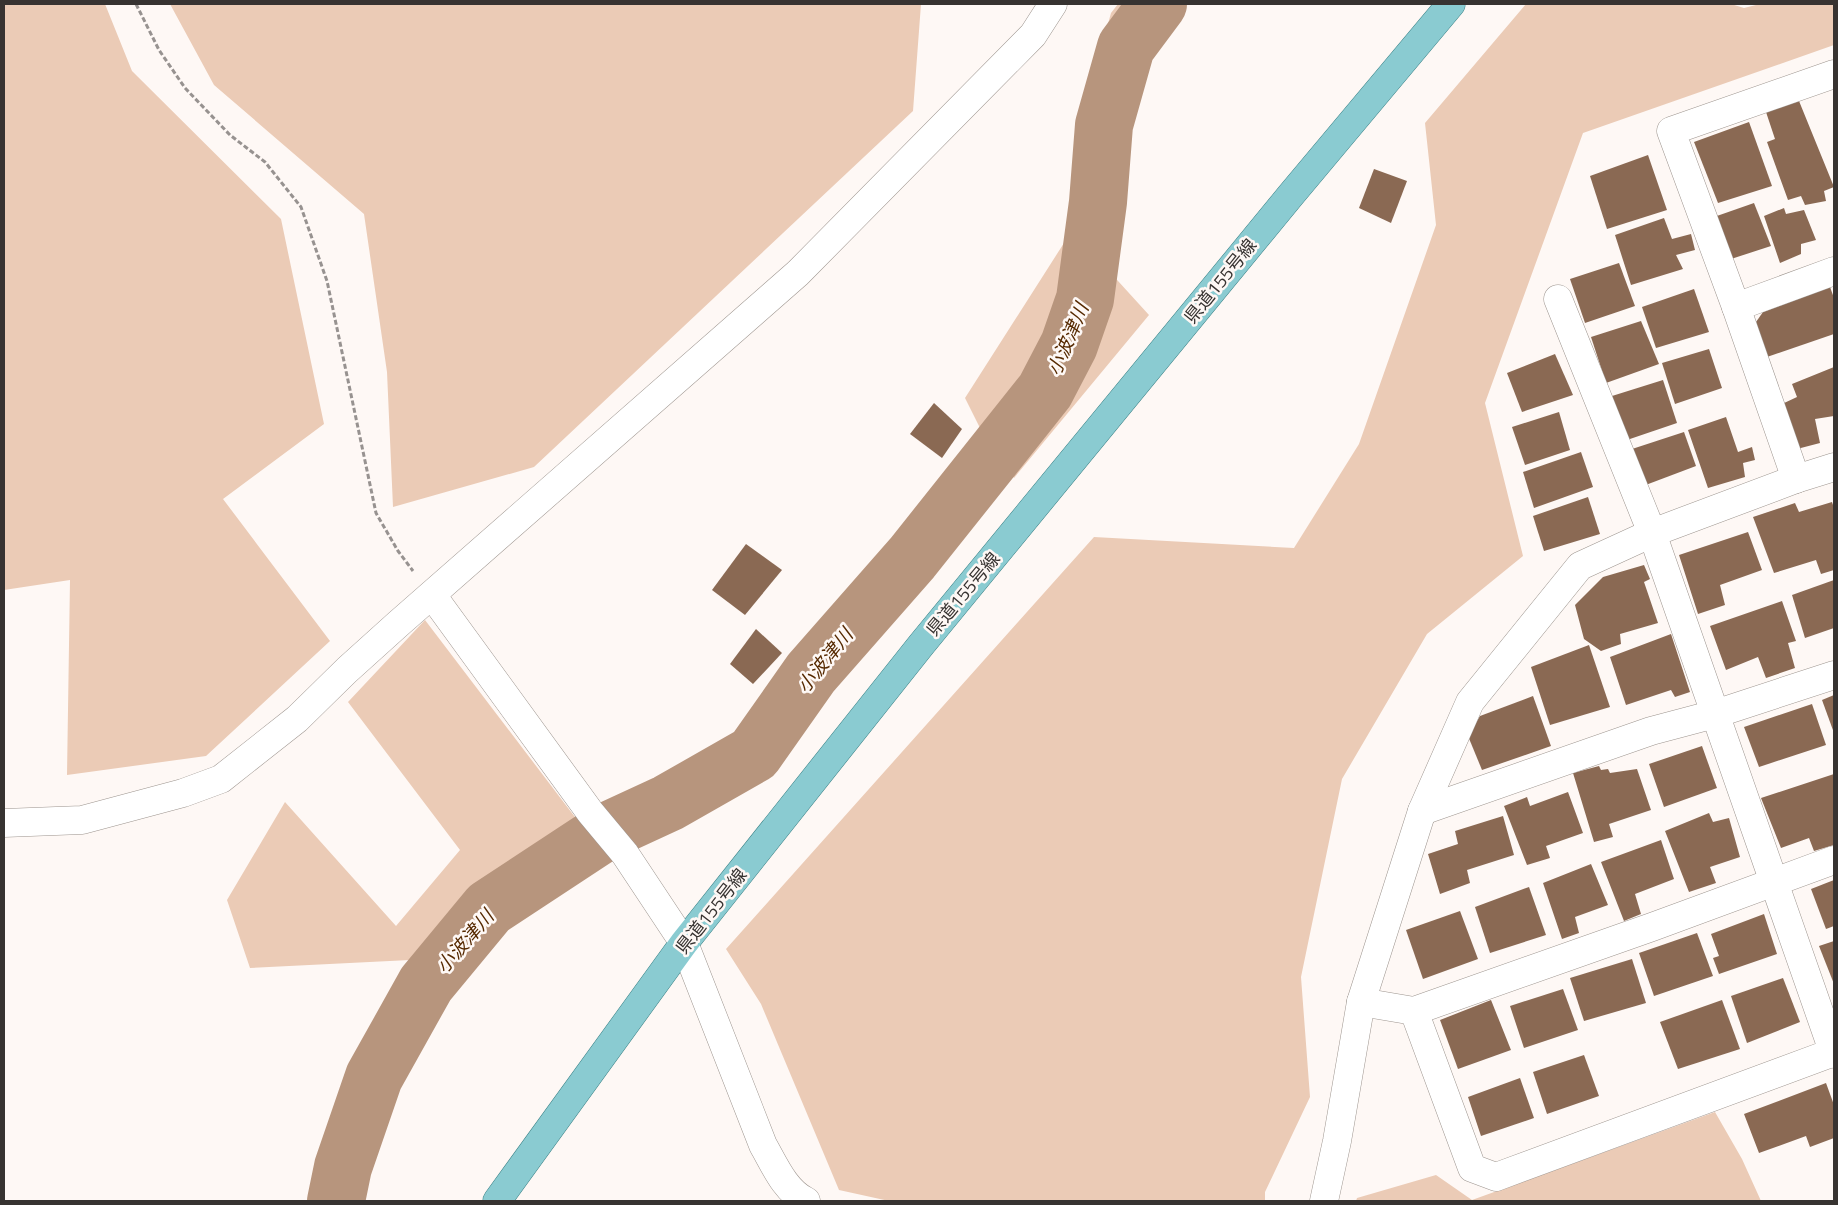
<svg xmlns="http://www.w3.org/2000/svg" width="1838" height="1205" font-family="'Titillium Web','Noto Sans JP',sans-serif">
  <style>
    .green { fill: #ebcbb6 }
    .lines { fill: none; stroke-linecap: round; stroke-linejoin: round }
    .river { stroke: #b7957d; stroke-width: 58 }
    .building { fill: #8a6953 }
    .minor-casing { stroke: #9d958f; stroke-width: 29 }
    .major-casing { stroke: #3a8085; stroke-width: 29 }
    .path { stroke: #979290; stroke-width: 3; stroke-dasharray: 5 2.5; stroke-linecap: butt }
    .minor { stroke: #fff; stroke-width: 28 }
    .major { stroke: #8acbd1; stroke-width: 28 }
    .labels { text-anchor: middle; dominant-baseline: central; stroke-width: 5; stroke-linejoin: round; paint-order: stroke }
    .street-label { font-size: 18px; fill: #373331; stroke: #fef8f5 }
    .water-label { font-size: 19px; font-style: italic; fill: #562900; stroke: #fef8f5 }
  </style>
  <rect width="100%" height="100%" fill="#fef8f5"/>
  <!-- green -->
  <g class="green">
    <path d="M4,4H105L132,71L281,219L324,424L223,499L330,641L206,756L67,775L70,580L4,590Z"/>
    <path d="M170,4H921L913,111L534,467L393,507L387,372L364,214L214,85Z"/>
    <path d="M1118,4H1182L1173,12L1135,67L1108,270L1149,315L1014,478L986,440L965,398L1071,232L1085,107L1111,13Z"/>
    <path d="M1526,4H1731L1744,8L1760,4H1834V45L1583,133L1485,403L1523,556L1427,634L1342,779L1301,977L1310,1097L1265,1192V1201H889L839,1190L761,1004L726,949L1094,537L1294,548L1359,444L1436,225L1425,123Z"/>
    <path d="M425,620L581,825L484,895L430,959L250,968L227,900L285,802L396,926L460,850L348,702Z"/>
    <path d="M1715,1112L1742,1159L1761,1201H1356L1357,1198L1436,1175L1472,1200Z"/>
  </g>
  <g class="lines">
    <!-- river -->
    <path class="river" d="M336,1201L343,1167L374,1077L426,984L489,908L603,833L668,803L754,754L811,673L912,558L1045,391L1069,345L1085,299L1098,202L1104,125L1126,47L1158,4"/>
  </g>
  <!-- building -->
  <g class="building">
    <path d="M1799,101L1834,187L1824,191L1826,201L1805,205L1801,196L1788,200L1767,142L1775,139L1766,112Z"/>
    <path d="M1749,122L1772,186L1718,203L1694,142Z"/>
    <path d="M1648,155L1667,210L1607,229L1590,176Z"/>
    <path d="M1374,169L1407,181L1391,223L1359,208Z"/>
    <path d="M1754,203L1771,246L1728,260L1714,217Z"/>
    <path d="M1784,208L1786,214L1804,210L1816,240L1801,244V254L1780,263L1764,216Z"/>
    <path d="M1664,218L1672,239L1691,234L1695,250L1676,255L1683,269L1631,285L1615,235Z"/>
    <path d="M1619,263L1635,306L1585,323L1570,279Z"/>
    <path d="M1830,287L1834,298V334L1764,358L1756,322L1763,312Z"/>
    <path d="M1694,289L1709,332L1656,348L1642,307Z"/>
    <path d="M1641,321L1659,364L1606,383L1591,337Z"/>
    <path d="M1709,349L1722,388L1675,404L1662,363Z"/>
    <path d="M1555,354L1573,395L1522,412L1507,373Z"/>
    <path d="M1834,367V416L1815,419L1820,443L1797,449L1782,404L1797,397L1792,384Z"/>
    <path d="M1663,380L1677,423L1627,440L1612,396Z"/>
    <path d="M934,403L962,429L942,458L910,434Z"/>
    <path d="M1559,412L1570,450L1525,465L1512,427Z"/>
    <path d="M1726,417L1738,452L1752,447L1755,460L1743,463L1745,477L1708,488L1688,430Z"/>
    <path d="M1684,432L1696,466L1643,486L1632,449Z"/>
    <path d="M1581,452L1593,487L1534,508L1523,472Z"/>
    <path d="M1588,497L1600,534L1544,551L1533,516Z"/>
    <path d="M1832,502L1834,508V570L1821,574L1816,560L1774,573L1753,517L1795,503L1799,512Z"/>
    <path d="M1748,532L1762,570L1720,585L1725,605L1698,614L1679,555Z"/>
    <path d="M746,544L782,570L745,615L712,590Z"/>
    <path d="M1644,565L1650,579L1644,582L1658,623L1620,634L1621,644L1601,651L1584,639L1575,605L1603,577Z"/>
    <path d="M1834,580V628L1805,638L1792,595Z"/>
    <path d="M1782,601L1796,641L1788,643L1795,668L1766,678L1758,657L1726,670L1710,626Z"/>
    <path d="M756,629L782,653L753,684L730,664Z"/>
    <path d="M1671,634L1690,692L1675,697L1671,690L1626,705L1610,657Z"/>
    <path d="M1589,645L1610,707L1550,725L1531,667Z"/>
    <path d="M1834,695V733L1822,700Z"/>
    <path d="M1533,696L1551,746L1482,770L1468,736L1480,716Z"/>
    <path d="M1812,704L1826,745L1759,767L1744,727Z"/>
    <path d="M1702,746L1717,788L1664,807L1649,764Z"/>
    <path d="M1599,766L1601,770L1608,769L1610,773L1637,769L1651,810L1609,824L1613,837L1594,842L1573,773Z"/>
    <path d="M1834,774V845L1814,851L1809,838L1781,848L1761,798Z"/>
    <path d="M1568,792L1583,833L1546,846L1550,858L1527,865L1504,806L1527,797L1530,806Z"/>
    <path d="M1709,813L1713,822L1729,818L1740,857L1710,867L1716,883L1689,892L1665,831Z"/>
    <path d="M1503,816L1514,855L1467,870L1470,883L1440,894L1428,854L1458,844L1455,831Z"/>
    <path d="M1661,840L1674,879L1635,894L1641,914L1624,921L1601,862Z"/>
    <path d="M1591,864L1608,905L1575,917L1579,933L1562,939L1543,883Z"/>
    <path d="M1834,880V926L1826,929L1811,889Z"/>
    <path d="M1529,887L1546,935L1490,953L1475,907Z"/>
    <path d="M1460,911L1478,959L1423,979L1406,930Z"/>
    <path d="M1764,914L1777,954L1719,974L1713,958L1719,956L1711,934Z"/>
    <path d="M1697,933L1713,976L1654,996L1639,953Z"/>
    <path d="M1834,941V984L1819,946Z"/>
    <path d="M1632,959L1646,1003L1584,1021L1570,978Z"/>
    <path d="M1783,978L1800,1022L1747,1043L1731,996Z"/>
    <path d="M1563,989L1578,1030L1524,1048L1510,1006Z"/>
    <path d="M1491,1000L1511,1050L1458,1069L1440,1020Z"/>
    <path d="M1722,1000L1740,1049L1678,1069L1660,1022Z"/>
    <path d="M1584,1055L1599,1096L1547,1114L1533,1072Z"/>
    <path d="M1520,1078L1534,1118L1481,1136L1468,1097Z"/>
    <path d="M1826,1083L1834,1105V1138L1810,1147L1806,1136L1759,1153L1744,1114Z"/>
  </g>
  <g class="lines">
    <defs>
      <g id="minor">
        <path d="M1558,299L1652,533L1834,1054"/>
        <path d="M1736,307L1834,271"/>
        <path d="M1796,479L1736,307L1671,131L1834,74"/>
        <path d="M432,595L590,812L625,854L684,943L763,1145C774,1164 785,1191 806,1201"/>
        <path d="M1422,811L1651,731L1715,714L1834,675"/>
        <path d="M4,823L82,820L183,793L221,779L297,719L347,670L398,624L798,273L1033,35L1053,4"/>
        <path d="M1361,1002L1414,1011L1652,927L1834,860"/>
        <path d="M1414,1011L1472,1168L1496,1177L1834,1052"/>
        <path d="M1324,1201L1337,1141L1361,1002L1422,811L1470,702L1580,566L1652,533L1796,479L1834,467"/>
      </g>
      <path id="major" d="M497,1201L684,943L921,645L1290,196L1451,4"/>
    </defs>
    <!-- minor casing -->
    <use href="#minor" class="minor-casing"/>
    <!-- major casing -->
    <use href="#major" class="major-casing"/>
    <!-- path -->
    <path class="path" d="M136,4L159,50L185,88L230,135L265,162L301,207L327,281L376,513L398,551L413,571"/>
    <!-- minor -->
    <use href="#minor" class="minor"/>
    <!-- major -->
    <use href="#major" class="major"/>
  </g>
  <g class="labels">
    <!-- street labels -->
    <g class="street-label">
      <text transform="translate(1220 281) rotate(-51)">県道155号線</text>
      <text transform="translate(963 594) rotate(-50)">県道155号線</text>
      <text transform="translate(711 911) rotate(-52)">県道155号線</text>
    </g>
    <!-- water labels -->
    <g class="water-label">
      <text transform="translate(1067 339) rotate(-67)">小波津川</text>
      <text transform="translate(824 660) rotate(-51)">小波津川</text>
      <text transform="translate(464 941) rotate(-49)">小波津川</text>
    </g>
  </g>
  <!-- border -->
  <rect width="1838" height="1205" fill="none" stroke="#373331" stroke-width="10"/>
</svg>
